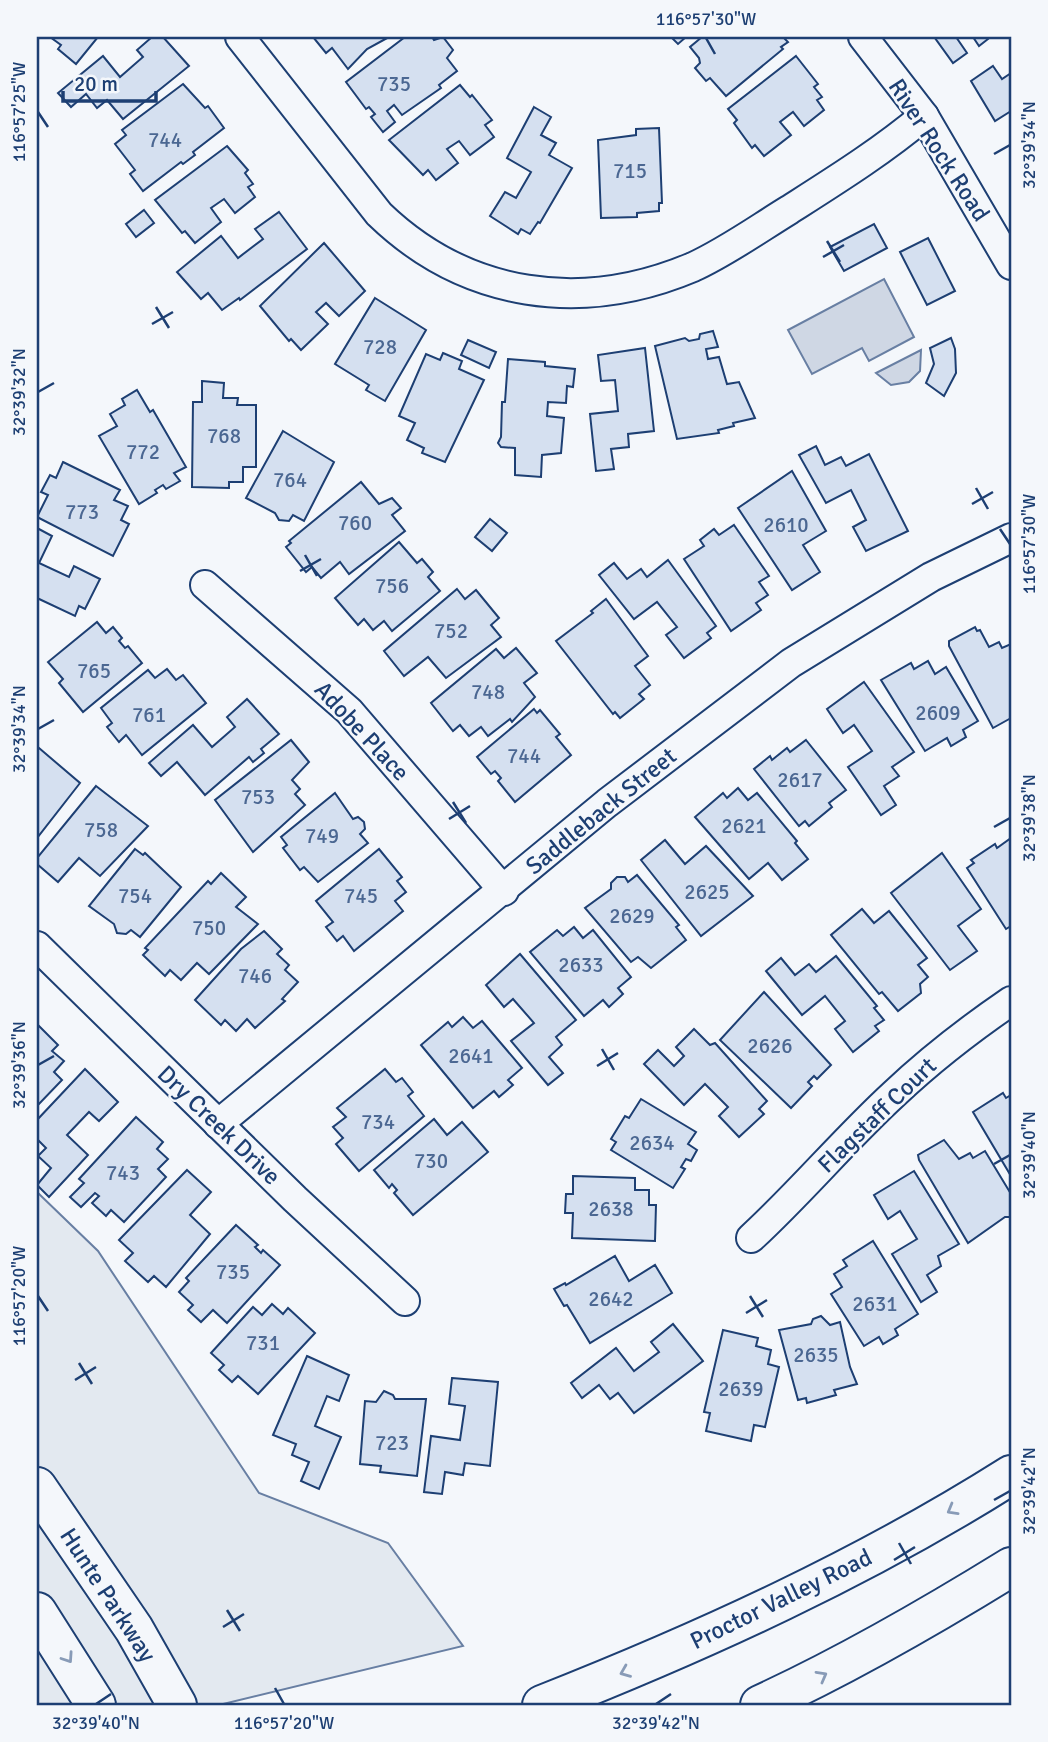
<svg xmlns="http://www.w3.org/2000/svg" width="1048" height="1742" font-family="Signika,sans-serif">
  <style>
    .green { fill: #e3e9f0; stroke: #687fa3; stroke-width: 2 }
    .water { fill: #cfd7e4; stroke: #687fa3; stroke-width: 2 }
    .building { fill: #d5e0f0; stroke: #1d3f73; stroke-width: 2 }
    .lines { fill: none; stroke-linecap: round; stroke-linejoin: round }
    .minor-casing { stroke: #1d3f73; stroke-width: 32 }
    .secondary-casing { stroke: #1d3f73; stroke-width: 42 }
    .minor { stroke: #f4f7fb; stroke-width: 28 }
    .secondary { stroke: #f4f7fb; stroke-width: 38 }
    .oneway { stroke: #889bb7 }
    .ticks { fill: none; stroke: #1d3f73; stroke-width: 2.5 }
    .labels { text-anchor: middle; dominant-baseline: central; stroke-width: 5; stroke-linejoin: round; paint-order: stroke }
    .number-label { font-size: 21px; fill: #4b6792 }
    .street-label { font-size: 24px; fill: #1d3f73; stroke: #f4f7fb }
    .neatline { fill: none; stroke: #1d3f73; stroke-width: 2.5 }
    .ticks-label { font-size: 18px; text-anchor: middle; fill: #1d3f73 }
  </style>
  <rect width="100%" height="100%" fill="#f4f7fb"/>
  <!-- green -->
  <path class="green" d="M37,1192L98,1251L259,1493L388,1543L463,1646L219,1705H37Z"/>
  <!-- water -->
  <g class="water">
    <path d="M884,279L914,337L869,361L862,348L812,374L788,330Z"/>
    <path d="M921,350L920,371L909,382L891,385L876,373Z"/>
  </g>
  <!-- building -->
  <g class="building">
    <path d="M50,37H98L76,64L58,49L61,45Z"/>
    <path d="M152,37H163L189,66L123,119L107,100L97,108L86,94L71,107L58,93L103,56L120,77L143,57L137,50Z"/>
    <path d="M313,37H389L367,49L348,69L332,48L326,53Z"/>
    <path d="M405,37H432L434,40L443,37L453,50L447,58L457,71L439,85L441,88L402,115L394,105L387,111L395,122L383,132L371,117L375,114L369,107L366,109L346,82Z"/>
    <path d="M671,37H686L678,44Z"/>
    <path d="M702,37H783L788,42L781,47L783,49L726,96L710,78L706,81L695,68L700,63L699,58L690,47Z"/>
    <path d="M937,37H956L967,53L953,63L935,38Z"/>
    <path d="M973,37H987L988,39L979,46Z"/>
    <path d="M796,56L818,84L814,87L822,97L817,100L824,110L804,126L793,112L780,122L791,135L764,156L755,145L752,148L734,123L737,120L728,109Z"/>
    <path d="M993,66L1002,79L1011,73V111L995,121L971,81Z"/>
    <path d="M183,84L205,108L208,106L224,128L193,152L195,155L183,164L181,162L143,191L130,174L135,170L115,144L126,135L122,130Z"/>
    <path d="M460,85L470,97L472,95L492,120L485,125L494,137L470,155L459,141L447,149L458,163L436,180L428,170L423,175L389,140Z"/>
    <path d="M534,107L551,117L541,135L556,143L549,155L572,168L540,223L538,222L530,234L521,229L518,234L490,216L505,192L516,198L531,172L507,158Z"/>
    <path d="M659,128L662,203H659V211L637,213V217L601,218L598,140L636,135V129Z"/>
    <path d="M227,146L248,170L245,173L253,184L248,187L255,197L235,213L224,199L211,208L221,222L195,243L185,231L182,233L155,200Z"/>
    <path d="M144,210L154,223L136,237L126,224Z"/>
    <path d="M279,212L307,249L240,300L239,298L222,310L208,293L201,299L177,272L221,236L238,258L263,239L255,229Z"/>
    <path d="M874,224L887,248L844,271L830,247Z"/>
    <path d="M928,238L955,291L927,305L900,252Z"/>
    <path d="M324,243L365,291L339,316L326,303L316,312L328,324L301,350L291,339L289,341L260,306Z"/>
    <path d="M375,298L426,330L385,401L366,390L369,385L335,364Z"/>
    <path d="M713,331L718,347L706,349L708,359L719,357L727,384L739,382L755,418L733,423L734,426L718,430L719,433L677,439L655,346L685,338L689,341L699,339L700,334Z"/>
    <path d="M951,338L955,349L956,373L944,396L926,383L934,364L930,348Z"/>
    <path d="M468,340L496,352L489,368L461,355Z"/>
    <path d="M645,348L654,431L628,434L629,447L611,449L614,469L596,471L590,414L618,411L615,380L601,381L598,355Z"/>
    <path d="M443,353L462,361L459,369L484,380L445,462L422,453L424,448L407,440L415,423L399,416L426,354L440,360Z"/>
    <path d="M508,359L545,362V366L575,369L573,387L567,386L566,403L548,402L547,416L564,418L561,453L542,455L541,477L515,475V448L501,447L498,443L501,437L502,402H505Z"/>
    <path d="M202,381L224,383L223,398H238L237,405H256V467H243V482H229V488L192,487L193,402H202Z"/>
    <path d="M137,390L150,412L153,410L186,467L174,473L180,481L166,489L163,485L155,490L157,493L139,504L99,436L117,426L110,414L125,405L122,399Z"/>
    <path d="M283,431L334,462L304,521L293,515L289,521L279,520L275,513L246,498Z"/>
    <path d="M816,446L825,465L841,457L846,466L869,454L908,531L866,551L853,527L866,520L851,490L826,503L799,455Z"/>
    <path d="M63,462L120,490L114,500L128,506L121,520L129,524L113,556L37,517L48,495L41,492L50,475L56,478Z"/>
    <path d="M792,471L826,531L803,545L820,572L792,590L738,508Z"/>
    <path d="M361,482L379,504L392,498L401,508L392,515L405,531L349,574L340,562L321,578L312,567L306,572L286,547L291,543L289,541Z"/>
    <path d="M490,519L507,533L492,551L475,537Z"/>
    <path d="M734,525L769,576L759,582L768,595L756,603L761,610L731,631L684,559L704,546L700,540L714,529L719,535Z"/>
    <path d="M37,528L52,536L39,563L69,577L74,566L100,579L85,609L79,606L75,616L37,598Z"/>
    <path d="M399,542L417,563L422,559L433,572L428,577L440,591L392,631L384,621L373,630L364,619L358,625L335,598Z"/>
    <path d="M668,560L716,626L707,633L711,638L684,658L666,635L677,627L657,602L634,619L599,575L614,563L627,579L641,569L647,577Z"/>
    <path d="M457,589L465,599L476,590L499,618L491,625L501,637L446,678L428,657L404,676L384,651Z"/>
    <path d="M606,599L648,656L635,666L650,685L639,694L644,699L620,718L615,712L613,714L556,641L593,613L591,611Z"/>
    <path d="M97,622L106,633L113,627L122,638L119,641L125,648L128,646L142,663L83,712L59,683L63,679L48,662Z"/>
    <path d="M975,627L977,631L980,630L989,647L999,642L1002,648L1011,644V718L993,728L949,646V641Z"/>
    <path d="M516,648L537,673L524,683L535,697L512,722L510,719L488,736L481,727L469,736L460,725L453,731L431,703L496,649L504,658Z"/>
    <path d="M928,661L935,674L946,667L978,721L963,730L966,737L951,746L947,738L925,751L881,680L911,663L914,669Z"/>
    <path d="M167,669L176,680L183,675L206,703L142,755L126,735L119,742L107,727L112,723L101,708L148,670L155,678Z"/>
    <path d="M864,682L914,752L892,767L899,776L884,786L896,805L881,815L848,767L872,751L854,725L843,733L827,709Z"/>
    <path d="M247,699L279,734L261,749L264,753L253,762L249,757L205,795L177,762L161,776L149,763L193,725L212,747L235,727L227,717Z"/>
    <path d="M534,709L537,713L540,710L560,734L556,737L571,755L515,802L498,781L501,778L495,771L491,774L477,757Z"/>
    <path d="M291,740L309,762L292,780L300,789L295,794L305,805L253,852L215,800Z"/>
    <path d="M806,740L846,790L829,803L832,807L809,826L805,821L799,826L754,769L770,756L772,760L787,748L790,752Z"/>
    <path d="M39,748L80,783L37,838V751Z"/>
    <path d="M96,786L148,826L100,876L79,858L58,882L37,864V858Z"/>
    <path d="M738,788L748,800L757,793L797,841L795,843L808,859L782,880L768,863L749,879L695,817L723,793L727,798Z"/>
    <path d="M335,793L353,819L358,817L364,822L365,829L360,834L368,843L318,882L304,867L300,870L283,848L287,845L281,837Z"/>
    <path d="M1011,838V926L1006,929L967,868L974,863L971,860L995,844L997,848Z"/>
    <path d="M665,840L685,864L706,846L753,896L701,936L641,860Z"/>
    <path d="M135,849L143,855L145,853L181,887L140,937L131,930L126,934L117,933L114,924L89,906Z"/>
    <path d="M379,849L402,877L397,881L406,892L395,901L403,911L354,951L343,936L337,941L326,927L333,922L316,901Z"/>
    <path d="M942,853L981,909L958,926L977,951L950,970L891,893Z"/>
    <path d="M221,873L246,897L236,907L258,924L209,974L197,963L181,980L170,970L165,976L143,955L148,950L145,948L208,881L211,884Z"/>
    <path d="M637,875L679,925L676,927L686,940L651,968L638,957L631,962L585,908L611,889V883L617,877H625L628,882Z"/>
    <path d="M862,909L874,923L889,911L927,958L918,965L928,977L920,984L921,993L898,1011L882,992L879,994L831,935Z"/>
    <path d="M574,927L583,938L593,930L631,977L618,988L623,994L609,1007L603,1000L584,1016L530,952L557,930L563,936Z"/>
    <path d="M264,931L282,949L277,954L289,965L285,970L298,982L282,999L285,1001L255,1028L247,1019L236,1031L225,1020L221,1025L195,1000L241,949Z"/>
    <path d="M520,954L576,1020L556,1037L562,1045L549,1057L563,1073L548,1085L511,1041L534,1023L513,999L504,1007L486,985Z"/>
    <path d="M836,956L877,1006L874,1008L884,1020L875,1026L879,1031L853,1052L835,1029L845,1021L825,996L802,1015L766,971L781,958L795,975L809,964L816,972Z"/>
    <path d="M764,992L831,1065L817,1079L814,1076L808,1082L812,1086L791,1108L720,1040Z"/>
    <path d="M463,1017L473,1028L482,1021L522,1068L508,1080L513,1085L499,1097L494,1091L473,1108L421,1045L448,1022L452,1027Z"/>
    <path d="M37,1024L58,1045L52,1051L64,1061L54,1072L62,1080L37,1106Z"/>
    <path d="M694,1029L710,1045L715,1043L767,1101L759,1109L764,1114L739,1137L719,1116L728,1107L705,1084L684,1105L644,1064L658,1050L674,1066L684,1056L676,1047Z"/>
    <path d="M85,1069L118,1102L99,1121L89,1112L67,1135L88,1155L49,1197L37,1185L51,1168L38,1156L46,1148L37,1139V1120Z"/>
    <path d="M385,1069L396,1082L402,1078L413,1092L408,1096L424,1116L359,1171L336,1144L343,1138L333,1127L346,1117L337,1108Z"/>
    <path d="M1003,1093L1006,1098L1011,1095V1176L973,1112Z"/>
    <path d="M641,1099L696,1132L688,1144L697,1150L691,1161L686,1159L681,1167L685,1169L673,1188L611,1150L616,1142L611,1139L625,1116L629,1118Z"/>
    <path d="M136,1117L163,1142L157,1149L168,1159L158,1169L166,1177L124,1222L111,1210L106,1216L92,1203L99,1196L95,1193L81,1207L70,1197L84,1183L79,1179Z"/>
    <path d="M434,1119L447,1135L462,1122L488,1152L413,1215L394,1193L397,1190L392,1184L389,1188L374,1170Z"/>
    <path d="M944,1140L959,1159L970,1153L973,1158L985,1151L1011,1194V1217H1005L968,1243L919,1160L918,1155Z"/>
    <path d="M187,1170L211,1192L190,1215L210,1234L166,1287L154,1276L148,1282L125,1261L133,1253L119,1240Z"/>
    <path d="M914,1171L959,1244L938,1256L941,1266L927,1275L937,1292L921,1302L892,1254L917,1239L900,1211L888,1219L874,1195Z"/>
    <path d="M573,1176L635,1178V1190H649V1205H656L655,1241L572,1238L573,1213H565L566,1194H573Z"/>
    <path d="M236,1225L258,1245L255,1247L261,1253L263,1250L280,1265L227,1323L213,1310L201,1322L188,1310L193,1305L179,1292L189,1281L186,1278Z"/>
    <path d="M873,1241L918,1314L895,1329L898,1335L883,1344L879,1337L864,1346L831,1294L842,1287L834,1274L847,1266L843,1260Z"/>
    <path d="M615,1256L629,1281L655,1265L672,1293L590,1343L567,1305L564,1306L554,1289L565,1283L566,1285Z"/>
    <path d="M272,1304L283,1314L288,1308L315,1333L258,1394L238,1376L232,1382L219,1370L224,1365L211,1353L253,1307L262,1315Z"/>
    <path d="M821,1316L830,1325L840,1322L850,1367L857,1384L834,1390L836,1395L807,1403L806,1398L798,1400L779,1330L811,1324L813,1319Z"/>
    <path d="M673,1324L703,1361L634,1413L618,1393L610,1399L599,1385L582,1398L571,1383L616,1348L634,1371L659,1352L651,1342Z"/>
    <path d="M723,1330L758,1338L756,1346L771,1350L768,1364L779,1367L765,1427L754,1425L751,1441L706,1431L710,1413L704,1412Z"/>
    <path d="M307,1356L349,1375L339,1401L327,1396L315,1426L341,1437L319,1489L301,1481L309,1462L292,1455L296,1444L273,1435Z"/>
    <path d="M452,1378L498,1382L490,1466L465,1463L463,1475L445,1472L442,1494L424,1492L431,1436L460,1440L465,1406L449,1404Z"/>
    <path d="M384,1391L393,1395L395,1399H426L417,1476L380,1472L381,1466L360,1464L365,1401L376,1402Z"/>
  </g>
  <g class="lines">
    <defs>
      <g id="minor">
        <path d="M240,37L379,214C466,298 582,314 693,267C726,252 758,229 789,210C836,180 881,152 924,116"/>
        <path d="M863,37L924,116L1011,265"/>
        <path d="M205,585L349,711L504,891"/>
        <path d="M37,946L295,1199L405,1301"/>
        <path d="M218,1124L607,803L791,663L931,577L1011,538"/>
        <path d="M751,1238C801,1192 844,1140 894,1094C930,1060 970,1029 1011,1001"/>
      </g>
      <g id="secondary">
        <path d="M37,1487L134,1629L177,1705"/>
        <path d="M37,1612L96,1705"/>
        <path d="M542,1705C704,1641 864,1568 1011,1475"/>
        <path d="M760,1705C847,1665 930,1617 1011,1567"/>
      </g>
    </defs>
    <!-- minor casing -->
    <use href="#minor" class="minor-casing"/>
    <!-- secondary casing -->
    <use href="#secondary" class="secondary-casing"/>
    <!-- minor -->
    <use href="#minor" class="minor"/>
    <!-- secondary -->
    <use href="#secondary" class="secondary"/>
  </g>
  <!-- one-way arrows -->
  <defs><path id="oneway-chevron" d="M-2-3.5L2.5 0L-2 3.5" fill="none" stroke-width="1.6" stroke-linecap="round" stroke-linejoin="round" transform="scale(1.75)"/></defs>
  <g class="oneway">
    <use href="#oneway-chevron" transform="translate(952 1510) rotate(150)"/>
    <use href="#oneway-chevron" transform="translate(68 1658) rotate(56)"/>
    <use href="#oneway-chevron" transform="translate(625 1672) rotate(158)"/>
    <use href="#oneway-chevron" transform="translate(822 1676) rotate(-29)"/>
  </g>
  <!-- ticks -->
  <path class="ticks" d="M706,38L715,54M38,112L48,127M994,154L1010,145M827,241L840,262M823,257L844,245M156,307L169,328M152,324L173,312M38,392L54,383M976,488L988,509M972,504L993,492M1000,529L1010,544M305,555L317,576M300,571L321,559M38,729L54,720M453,802L466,823M449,819L470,806M994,827L1010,818M602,1049L614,1070M38,1065L54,1056M597,1066L618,1053M994,1164L1010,1155M38,1296L48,1311M750,1296L763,1317M746,1313L767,1300M79,1363L92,1384M75,1380L96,1367M994,1500L1010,1491M899,1543L911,1564M894,1560L915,1547M227,1610L240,1631M223,1627L244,1614M275,1688L284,1704M96,1704L111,1694M656,1704L671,1694"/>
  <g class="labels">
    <!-- number labels -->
    <g class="number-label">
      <text x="394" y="84">735</text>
      <text x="165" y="140">744</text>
      <text x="630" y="171">715</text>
      <text x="380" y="347">728</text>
      <text x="224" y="436">768</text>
      <text x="143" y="452">772</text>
      <text x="290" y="480">764</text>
      <text x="82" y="512">773</text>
      <text x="355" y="523">760</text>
      <text x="786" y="525">2610</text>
      <text x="392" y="586">756</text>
      <text x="451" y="631">752</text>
      <text x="94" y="671">765</text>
      <text x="488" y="692">748</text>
      <text x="938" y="713">2609</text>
      <text x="149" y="715">761</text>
      <text x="524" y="756">744</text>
      <text x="800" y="780">2617</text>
      <text x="258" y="797">753</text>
      <text x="744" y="826">2621</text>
      <text x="101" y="830">758</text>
      <text x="322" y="836">749</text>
      <text x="707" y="892">2625</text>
      <text x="135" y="896">754</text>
      <text x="361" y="896">745</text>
      <text x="632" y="916">2629</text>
      <text x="209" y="928">750</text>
      <text x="581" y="965">2633</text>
      <text x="255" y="976">746</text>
      <text x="770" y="1046">2626</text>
      <text x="471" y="1056">2641</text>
      <text x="378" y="1122">734</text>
      <text x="652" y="1143">2634</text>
      <text x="431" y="1161">730</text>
      <text x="123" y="1173">743</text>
      <text x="611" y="1209">2638</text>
      <text x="233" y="1272">735</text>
      <text x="611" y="1299">2642</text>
      <text x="875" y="1304">2631</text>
      <text x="263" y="1343">731</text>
      <text x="816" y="1355">2635</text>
      <text x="741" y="1389">2639</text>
      <text x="392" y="1443">723</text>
    </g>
    <!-- street labels -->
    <g class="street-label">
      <text transform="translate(939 150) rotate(57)">River Rock Road</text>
      <text transform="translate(362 731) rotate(47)">Adobe Place</text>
      <text transform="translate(601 811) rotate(-39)">Saddleback Street</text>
      <text transform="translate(877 1115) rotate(-44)">Flagstaff Court</text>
      <text transform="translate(219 1125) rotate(44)">Dry Creek Drive</text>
      <text transform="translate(108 1595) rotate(57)">Hunte Parkway</text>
      <text transform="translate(781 1599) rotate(-26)">Proctor Valley Road</text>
    </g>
  </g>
  <!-- border -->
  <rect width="1048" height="1742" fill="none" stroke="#f4f7fb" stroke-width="77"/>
  <!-- scale -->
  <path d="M63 91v10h93v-10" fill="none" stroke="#1d3f73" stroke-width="3.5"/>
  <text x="74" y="91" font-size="21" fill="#1d3f73" stroke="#f4f7fb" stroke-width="5" paint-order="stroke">20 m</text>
  <rect x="38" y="38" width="972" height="1666" class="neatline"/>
  <g class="ticks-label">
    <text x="706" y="25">116°57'30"W</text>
    <text transform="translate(19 112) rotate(-90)" y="6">116°57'25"W</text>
    <text transform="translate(1029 145) rotate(-90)" y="6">32°39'34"N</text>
    <text transform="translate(19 392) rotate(-90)" y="6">32°39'32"N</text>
    <text transform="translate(1029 544) rotate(-90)" y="6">116°57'30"W</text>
    <text transform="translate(19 729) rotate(-90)" y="6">32°39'34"N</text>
    <text transform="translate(1029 818) rotate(-90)" y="6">32°39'38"N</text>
    <text transform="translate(19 1065) rotate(-90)" y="6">32°39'36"N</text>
    <text transform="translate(1029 1155) rotate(-90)" y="6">32°39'40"N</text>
    <text transform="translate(19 1296) rotate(-90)" y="6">116°57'20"W</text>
    <text transform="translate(1029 1491) rotate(-90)" y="6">32°39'42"N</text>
    <text x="96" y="1729">32°39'40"N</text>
    <text x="284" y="1729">116°57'20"W</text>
    <text x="656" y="1729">32°39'42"N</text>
  </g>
</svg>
